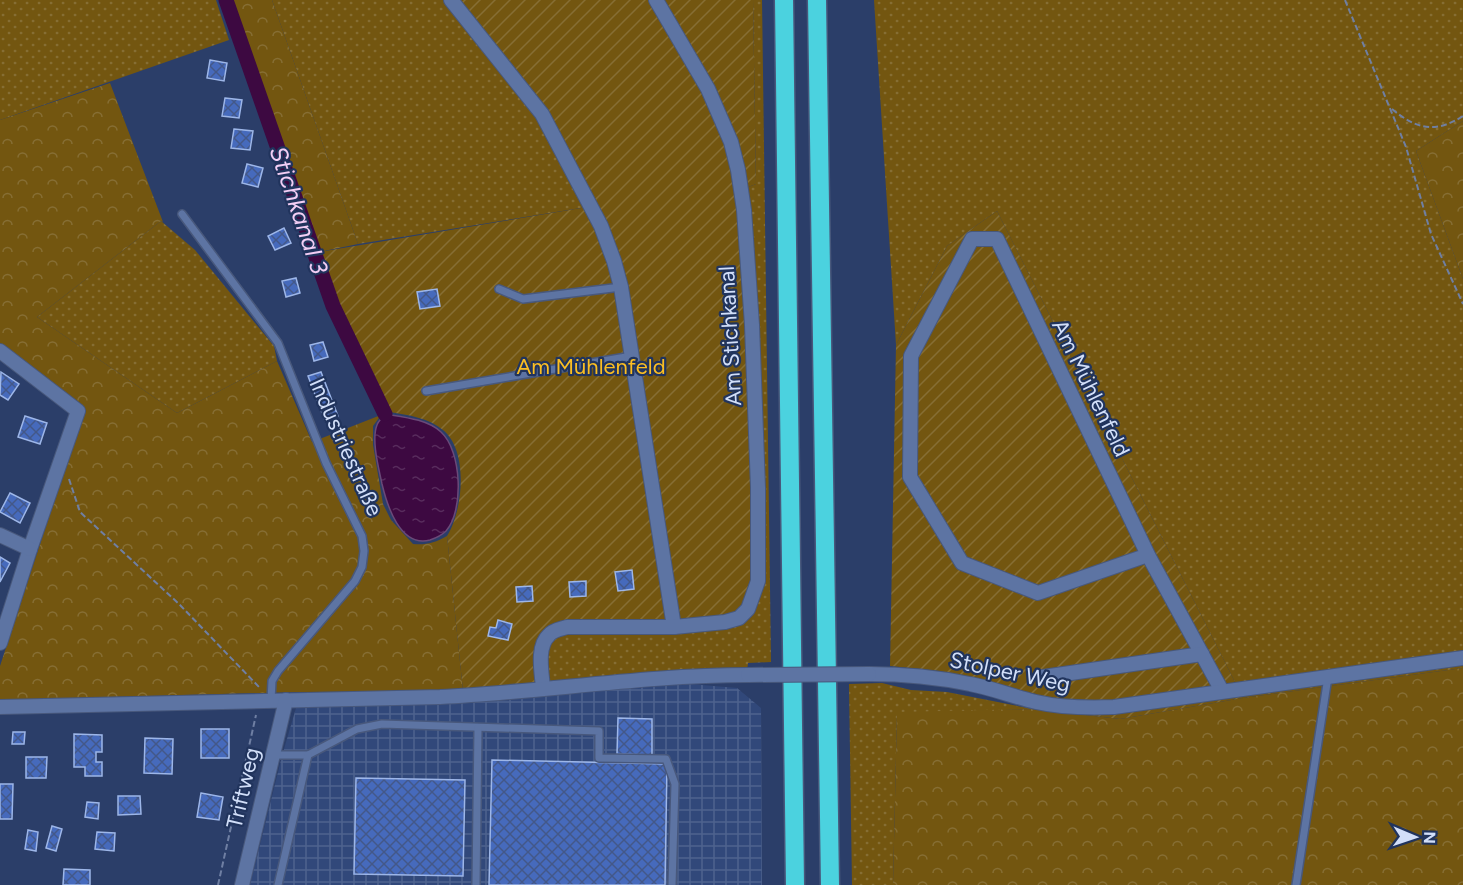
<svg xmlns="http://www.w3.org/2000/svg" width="1463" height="885" font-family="Figtree,sans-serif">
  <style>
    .industrial { fill: url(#industrial-grid) }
    .grass { fill: url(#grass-dots) }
    .forest { fill: url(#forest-crowns) }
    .garden { fill: url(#garden-furrows) }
    .water { fill: url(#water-ripples); stroke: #6a4978; stroke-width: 1.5 }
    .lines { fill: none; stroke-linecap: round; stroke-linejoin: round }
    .canal { stroke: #3d0941; stroke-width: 15 }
    .building { fill: url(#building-cross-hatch); stroke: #9db6e8; stroke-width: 1.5 }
    .lane-casing { stroke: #48587c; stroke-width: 10 }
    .street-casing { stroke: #48587c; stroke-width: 16 }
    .highway-casing { stroke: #48587c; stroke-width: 21 }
    .path { stroke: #6f7fa3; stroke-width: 2; stroke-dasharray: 6 3; stroke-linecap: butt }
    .lane { stroke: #5d74a3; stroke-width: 7 }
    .street { stroke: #5d74a3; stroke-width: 14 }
    .highway { stroke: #4bd2df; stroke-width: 18 }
    .street-bridge-casing { stroke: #48587c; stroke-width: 16; stroke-linecap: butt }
    .street-bridge { stroke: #5d74a3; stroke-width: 14 }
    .labels { text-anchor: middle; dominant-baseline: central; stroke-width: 4.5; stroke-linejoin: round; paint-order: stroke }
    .street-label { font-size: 22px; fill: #d2dff9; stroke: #21345d }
    .park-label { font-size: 22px; fill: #fbbe22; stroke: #21345d }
    .water-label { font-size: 24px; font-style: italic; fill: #f3cef5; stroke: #21345d }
  </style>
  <defs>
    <pattern id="industrial-grid" width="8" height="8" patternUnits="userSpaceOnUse" patternTransform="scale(1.5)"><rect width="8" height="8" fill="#31487a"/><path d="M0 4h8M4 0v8" fill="none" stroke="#4e628e"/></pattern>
    <pattern id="grass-dots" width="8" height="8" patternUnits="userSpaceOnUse" patternTransform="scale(1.5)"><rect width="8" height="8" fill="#735610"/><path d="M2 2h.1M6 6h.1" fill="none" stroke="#866e34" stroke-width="1.8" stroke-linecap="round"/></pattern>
    <pattern id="forest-crowns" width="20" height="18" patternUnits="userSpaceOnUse" patternTransform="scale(1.5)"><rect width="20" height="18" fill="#735610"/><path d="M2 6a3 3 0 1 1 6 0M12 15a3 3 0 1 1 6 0" fill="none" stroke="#866e34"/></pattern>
    <pattern id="garden-furrows" width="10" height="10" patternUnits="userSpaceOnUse" patternTransform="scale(1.5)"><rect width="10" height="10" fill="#735610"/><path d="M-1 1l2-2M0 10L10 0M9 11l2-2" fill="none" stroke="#866e34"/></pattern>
    <pattern id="water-ripples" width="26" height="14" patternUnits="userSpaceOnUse" patternTransform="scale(1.5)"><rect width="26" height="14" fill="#3d0941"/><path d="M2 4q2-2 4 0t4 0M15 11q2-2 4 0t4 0" fill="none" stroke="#582c5d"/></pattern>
    <pattern id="building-cross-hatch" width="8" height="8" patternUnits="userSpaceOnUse" patternTransform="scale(1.5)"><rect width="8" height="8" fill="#466abc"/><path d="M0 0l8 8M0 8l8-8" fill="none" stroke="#435889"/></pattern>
  </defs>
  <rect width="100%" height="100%" fill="#2b3e69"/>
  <!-- industrial -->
  <path class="industrial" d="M690,684L737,688L761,708L762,885H250L282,756L296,708L489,700L649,686Z"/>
  <!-- grass -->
  <g class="grass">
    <path d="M0,0H216L229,40L0,120Z"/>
    <path d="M272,0H453L521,84L593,206L358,244Z"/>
    <path d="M753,0H762L771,662L748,663L747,671L539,685L538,664L736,192L756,184Z"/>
    <path d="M874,0H1463V121L1416,151L1463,279V668L1243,698L997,211L947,246L896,345Z"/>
    <path d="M161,221L195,250L274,346L277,361L177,413L37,317Z"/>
    <path d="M882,683L911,690L947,692L1033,709L897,714L893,885H852L849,684Z"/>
  </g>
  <!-- forest -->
  <g class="forest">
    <path d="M231,0H272L358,244L319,252Z"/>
    <path d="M110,83L163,222L161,221L37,317L177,413L277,361L312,442L381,415L373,426V445L383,504L391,520L413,544C426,545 435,543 447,536L463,691L297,692L0,700V666L71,450L76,404L0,346V120Z"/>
    <path d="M1463,121V279L1416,151Z"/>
    <path d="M1463,668V885H893L897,712L1033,709L1120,719L1243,698Z"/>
  </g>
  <!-- garden -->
  <g class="garden">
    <path d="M453,0H753L756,184L736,192L748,328L756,579L738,616L546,633L539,685L463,691L447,536C463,511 469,451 443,430C429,418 408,415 390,412L338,306L319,252L593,206L570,161Z"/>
    <path d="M997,211L1243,698L1120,719L1033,709L1036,694L940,671L890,666L896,345L947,246Z"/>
  </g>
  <!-- water -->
  <path class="water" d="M385,414C403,417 427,419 441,432C462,451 464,511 446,531C441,536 436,538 430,540C400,548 387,505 382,484C379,469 371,440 377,425C378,421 383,417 385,414Z"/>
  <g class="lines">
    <!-- canal -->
    <path class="canal" d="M226,0L333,306L385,414"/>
  </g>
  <!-- building -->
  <g class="building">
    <path d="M210,60L227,63L224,81L207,78Z"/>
    <path d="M225,98L242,100L239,118L222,116Z"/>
    <path d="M234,129L253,131L250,150L231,148Z"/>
    <path d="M247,164L263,168L258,187L242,183Z"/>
    <path d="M284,228L291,243L275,250L268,236Z"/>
    <path d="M296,278L300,293L286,297L282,281Z"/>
    <path d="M437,289L440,306L420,309L417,292Z"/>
    <path d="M323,342L328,357L314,361L310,345Z"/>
    <path d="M1,372L19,384L8,400L0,395Z"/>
    <path d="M321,372L338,416L325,421L308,376Z"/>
    <path d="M25,416L47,423L40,444L18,437Z"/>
    <path d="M10,493L30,503L20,523L0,512Z"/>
    <path d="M0,557L10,563L0,582Z"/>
    <path d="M632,570L634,589L618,591L615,572Z"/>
    <path d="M586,581V596L570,597L569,582Z"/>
    <path d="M532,586L533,601L517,602L516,587Z"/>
    <path d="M498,620L512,624L508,640L488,636L490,627L496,628Z"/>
    <path d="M618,718L652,719V755L617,754Z"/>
    <rect x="201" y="729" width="28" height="29"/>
    <path d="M13,732H25L24,744H12Z"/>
    <path d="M74,734L102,735V752H96V762H102V776H85V767H74Z"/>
    <path d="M145,738L173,739L172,774L144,773Z"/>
    <path d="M26,757H47L46,778H26Z"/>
    <path d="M492,760L667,764L665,885H489Z"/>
    <path d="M356,778L465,780L463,876L354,874Z"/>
    <path d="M0,784H13L12,819H0Z"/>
    <path d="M201,793L223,797L219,820L197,817Z"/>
    <path d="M118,796H140L141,814L118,815Z"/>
    <path d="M87,802L99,803L98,819L85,817Z"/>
    <path d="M52,826L62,829L56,851L46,848Z"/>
    <path d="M28,830L38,832L36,851L25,849Z"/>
    <path d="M97,832L115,833L114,851L95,849Z"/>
    <path d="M64,869L90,870V885H63Z"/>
  </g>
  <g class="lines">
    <defs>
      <g id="lane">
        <path d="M182,214L278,343L326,463L362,536L364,551L362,567L355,581L278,671L272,681L271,700"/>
        <path d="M499,289L523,299L621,287"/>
        <path d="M426,391L632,356"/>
        <path d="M273,755H308L357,729L382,724L599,731V758L666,759L675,784L672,885"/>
        <path d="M278,885L308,755"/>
        <path d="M476,885L478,728"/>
        <path d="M1296,885L1328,677"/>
      </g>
      <g id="street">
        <path d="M451,0L542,114L601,226L614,261L621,287L674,627"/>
        <path d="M0,351L78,411L30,549L0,643"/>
        <path d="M0,535L30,549"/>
        <path d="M1148,555L997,239H972L911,356L910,477L962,563L1038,593L1148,555L1222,691"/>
        <path d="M869,674C903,674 936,677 970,684C992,688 1014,697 1036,702C1062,708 1088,708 1114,707L1463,658"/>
        <path d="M1043,677L1202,654"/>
        <path d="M543,688C542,673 536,647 549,635C553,630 561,629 567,627H674L725,622L739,618L748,609L758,581V488L752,325L744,210L738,170L731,142L708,89L656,0"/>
        <path d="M0,707L440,697C543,692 645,675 748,675"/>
        <path d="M242,885L286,700"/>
      </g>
      <g id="highway">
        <path d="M784,0L795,885"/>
        <path d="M817,0L830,885"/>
      </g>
    </defs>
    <!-- lane casing -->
    <use href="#lane" class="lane-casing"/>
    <!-- street casing -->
    <use href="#street" class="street-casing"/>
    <!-- highway casing -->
    <use href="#highway" class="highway-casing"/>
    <!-- path -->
    <g class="path">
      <path d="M1345,0L1406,147L1431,234L1463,304"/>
      <path d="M1392,109C1416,129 1435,134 1463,116"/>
      <path d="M69,479L80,512L179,604L259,687"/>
      <path d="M218,885L256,715"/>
    </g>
    <!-- lane -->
    <use href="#lane" class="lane"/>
    <!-- street -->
    <use href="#street" class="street"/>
    <!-- highway -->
    <use href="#highway" class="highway"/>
    <defs>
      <path id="street-bridge" d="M748,675L869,674"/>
    </defs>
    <!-- street-bridge casing -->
    <use href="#street-bridge" class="street-bridge-casing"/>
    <!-- street-bridge -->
    <use href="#street-bridge" class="street-bridge"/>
  </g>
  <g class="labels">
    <!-- street labels -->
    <g class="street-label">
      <text transform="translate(730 336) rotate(-93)">Am Stichkanal</text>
      <text transform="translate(1091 388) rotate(64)">Am Mühlenfeld</text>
      <text transform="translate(346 447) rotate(66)">Industriestraße</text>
      <text transform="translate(1010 672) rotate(12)">Stolper Weg</text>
      <text transform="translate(243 788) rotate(-77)">Triftweg</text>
    </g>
    <!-- park labels -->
    <g class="park-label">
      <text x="591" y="366">Am Mühlenfeld</text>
    </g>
    <!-- water labels -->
    <g class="water-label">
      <text transform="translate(299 210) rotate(71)">Stichkanal 3</text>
    </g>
  </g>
  <!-- north arrow -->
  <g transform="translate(1415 837) rotate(92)" stroke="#21345d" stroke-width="4.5" paint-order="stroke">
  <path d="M0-4.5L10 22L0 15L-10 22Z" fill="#d2dff9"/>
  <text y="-9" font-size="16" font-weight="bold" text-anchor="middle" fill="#d2dff9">N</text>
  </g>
</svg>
